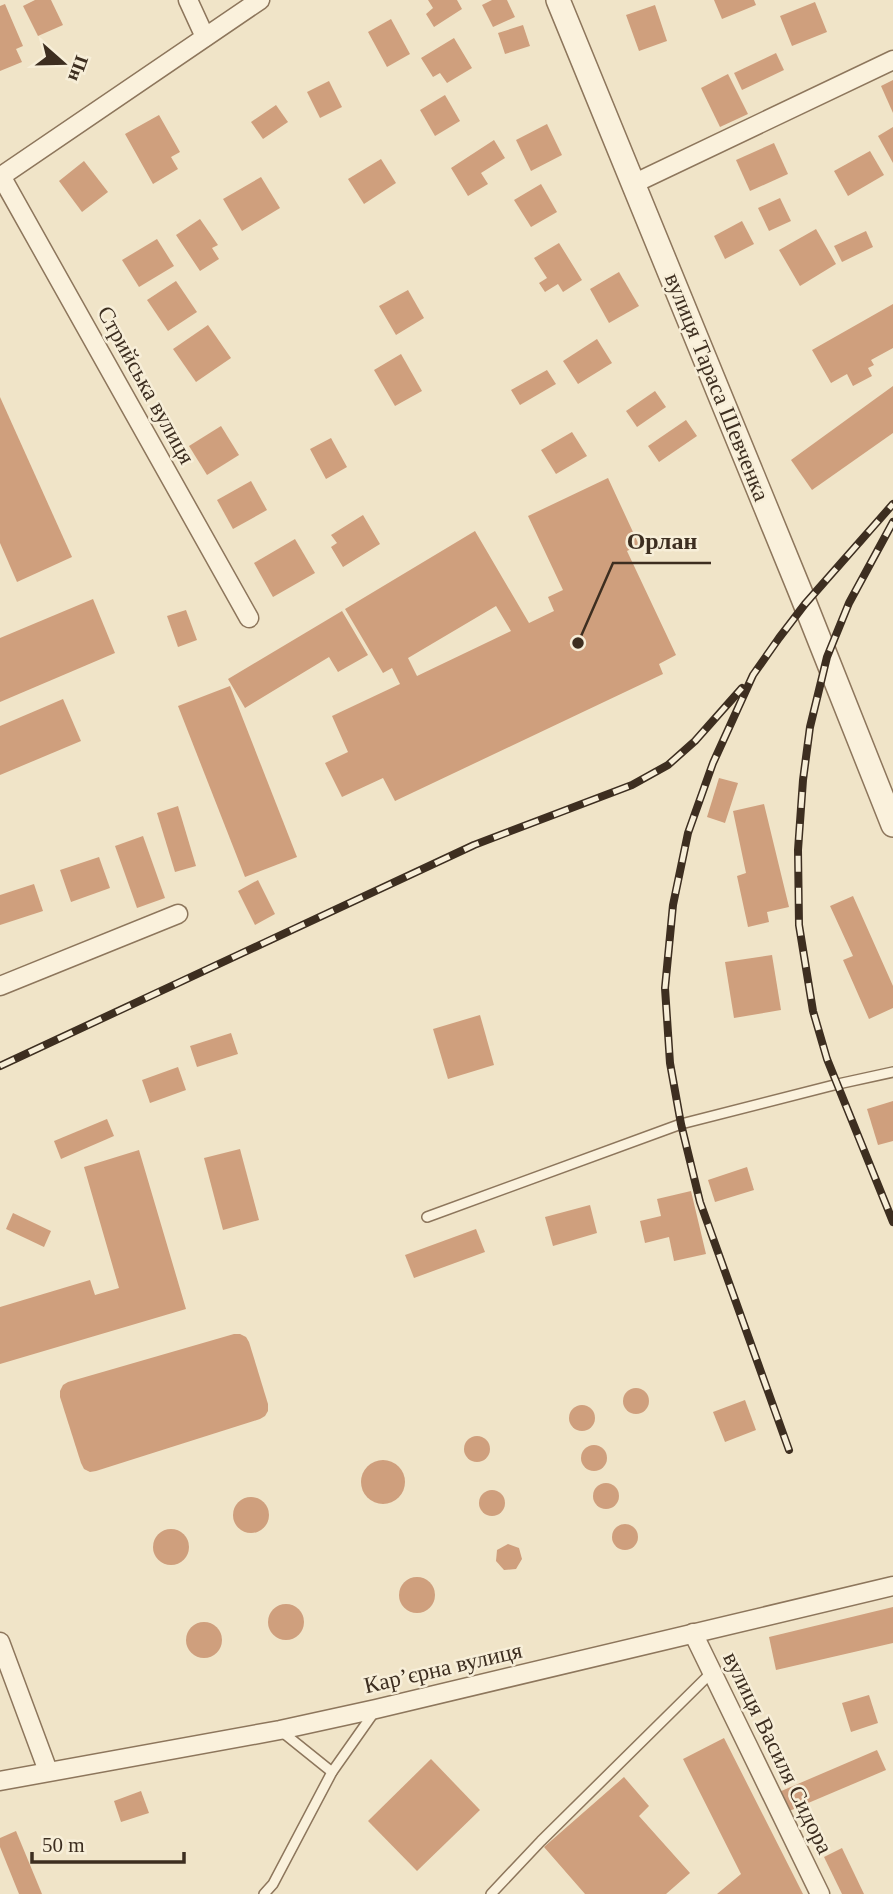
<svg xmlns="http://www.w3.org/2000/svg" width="893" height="1894" font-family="'Times New Roman',serif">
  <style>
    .building { fill: #cf9f7d; fill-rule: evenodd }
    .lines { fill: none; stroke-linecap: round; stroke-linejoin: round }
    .service-casing { stroke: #8d765c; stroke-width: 12 }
    .minor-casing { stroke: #8d765c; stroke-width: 21 }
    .tertiary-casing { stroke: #8d765c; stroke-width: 26 }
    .service { stroke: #faf1dc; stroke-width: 9 }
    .minor { stroke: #faf1dc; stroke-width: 18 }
    .tertiary { stroke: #faf1dc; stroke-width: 23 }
    .rail-casing { stroke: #3d2e20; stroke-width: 8 }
    .rail { stroke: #f7eed8; stroke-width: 5; stroke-dasharray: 16; stroke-linecap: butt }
    .labels { text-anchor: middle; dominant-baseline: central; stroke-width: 5; stroke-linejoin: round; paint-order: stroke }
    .street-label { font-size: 23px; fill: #3d2e20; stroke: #f7eed8 }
    .leader { fill: none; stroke: #3d2e20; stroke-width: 2.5 }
    .callout-dot { fill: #3d2e20; stroke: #f7eed8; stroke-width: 2.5 }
    .callout-label { font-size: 24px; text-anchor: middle; font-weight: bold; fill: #3d2e20; stroke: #f7eed8; stroke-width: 5; stroke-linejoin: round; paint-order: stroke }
  </style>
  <rect width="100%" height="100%" fill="#f0e4c8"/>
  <!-- building -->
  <g class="building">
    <path d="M35,0H51L63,25L38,36L23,6Z"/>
    <path d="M428,0H457L462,9L434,27L426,14L433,8Z"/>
    <path d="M492,0H507L515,17L493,27L482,5Z"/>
    <path d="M714,0H754L756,5L722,19Z"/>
    <path d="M815,2L827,32L792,46L780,16Z"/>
    <path d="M5,4L23,46L16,49L22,62L0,71V6Z"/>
    <path d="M655,5L667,41L639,51L626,15Z"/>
    <path d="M391,19L410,54L387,67L368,32Z"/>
    <path d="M523,25L530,46L505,54L498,33Z"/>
    <path d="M454,38L472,68L447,83L440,73L433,77L421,58Z"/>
    <path d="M776,53L784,70L742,90L734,73Z"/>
    <path d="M728,74L748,114L720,127L701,88Z"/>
    <path d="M893,80V113L881,86Z"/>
    <path d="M329,81L342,107L320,118L307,92Z"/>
    <path d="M445,95L460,121L435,136L420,110Z"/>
    <path d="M276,105L288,122L263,139L251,122Z"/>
    <path d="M159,115L180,152L171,157L178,169L153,184L125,134Z"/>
    <path d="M547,124L562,155L531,171L516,140Z"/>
    <path d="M893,127V163L878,136Z"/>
    <path d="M494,140L505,158L481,173L488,184L468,196L451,168Z"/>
    <path d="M774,143L788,174L750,191L736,160Z"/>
    <path d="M870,151L884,175L848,196L834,171Z"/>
    <path d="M381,159L396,183L364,204L348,179Z"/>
    <path d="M84,161L108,192L82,212L59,181Z"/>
    <path d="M261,177L280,208L242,231L223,199Z"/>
    <path d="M541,184L557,212L531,227L514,200Z"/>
    <path d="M780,198L791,221L769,231L758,208Z"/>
    <path d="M200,219L218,245L212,248L219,259L200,271L176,235Z"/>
    <path d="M742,221L754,244L725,259L714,236Z"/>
    <path d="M816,229L836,264L800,286L779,250Z"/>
    <path d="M866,231L873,247L842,262L834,246Z"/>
    <path d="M157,239L174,266L139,287L122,260Z"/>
    <path d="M559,243L582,280L563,292L558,284L545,292L539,283L547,278L534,258Z"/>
    <path d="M619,272L639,306L609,323L590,289Z"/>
    <path d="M176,281L197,312L168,331L147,300Z"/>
    <path d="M408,290L424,318L396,335L379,306Z"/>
    <path d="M893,304V348L871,360L874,365L868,368L872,376L853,386L847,374L831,383L812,350Z"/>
    <path d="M208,325L231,358L196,382L173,349Z"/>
    <path d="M597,339L612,363L578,384L563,361Z"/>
    <path d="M401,354L422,391L395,406L374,370Z"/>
    <path d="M547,370L556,384L520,405L511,390Z"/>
    <path d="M893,386V433L812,490L791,460Z"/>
    <path d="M655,391L666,407L637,427L626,411Z"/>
    <path d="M0,397L72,557L17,582L0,543Z"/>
    <path d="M686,420L697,436L659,462L648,446Z"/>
    <path d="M221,426L239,455L207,475L189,446Z"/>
    <path d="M572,432L587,456L556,474L541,450Z"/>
    <path d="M331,438L347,467L326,479L310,449Z"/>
    <path d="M608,478L639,545L627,551L676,655L659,664L663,674L395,801L383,778L342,797L325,763L348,752L332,716L400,684L392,668L383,673L345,609L475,531L529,623L554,611L548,597L563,590L528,516ZM496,606L511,631L417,676L408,658Z"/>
    <path d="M251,481L267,510L233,529L217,500Z"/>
    <path d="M363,515L380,544L343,567L331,547L337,543L331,535Z"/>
    <path d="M295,539L315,573L273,597L254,563Z"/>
    <path d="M93,599L115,653L0,702V638Z"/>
    <path d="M186,610L197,640L178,647L167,616Z"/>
    <path d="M342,611L368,655L338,672L329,657L245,708L228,679Z"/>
    <path d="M230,686L297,857L245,877L178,706Z"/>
    <path d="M63,699L81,741L0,775V726Z"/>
    <path d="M719,778L738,783L725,823L707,817Z"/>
    <path d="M764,804L789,907L767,912L769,922L748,927L737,876L746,873L733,811Z"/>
    <path d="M178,806L196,866L175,872L157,813Z"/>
    <path d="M143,836L165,898L137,908L115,846Z"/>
    <path d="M99,857L110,888L71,902L60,870Z"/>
    <path d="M258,880L275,914L255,925L238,891Z"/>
    <path d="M34,884L43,911L0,925V895Z"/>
    <path d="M853,896L893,986V1008L869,1019L843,960L853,956L830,906Z"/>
    <path d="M772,955L781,1010L734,1018L725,962Z"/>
    <path d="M480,1015L494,1065L448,1079L433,1029Z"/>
    <path d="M231,1033L238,1054L197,1067L190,1046Z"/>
    <path d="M178,1067L186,1090L150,1103L142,1080Z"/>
    <path d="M893,1101V1141L878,1145L867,1109Z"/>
    <path d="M107,1119L114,1136L61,1159L54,1141Z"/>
    <path d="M240,1149L259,1220L223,1230L204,1158Z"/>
    <path d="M139,1150L186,1309L0,1364V1307L90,1280L95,1295L119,1288L84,1167Z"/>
    <path d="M747,1167L754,1190L715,1202L708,1180Z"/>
    <path d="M691,1191L706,1254L674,1261L669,1237L645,1243L640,1221L661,1216L657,1199Z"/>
    <path d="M590,1205L597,1233L553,1246L545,1217Z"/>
    <path d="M13,1213L51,1231L44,1247L6,1229Z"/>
    <path d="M476,1229L485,1252L414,1278L405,1255Z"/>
    <path d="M234,1334H240L246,1337L249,1342L268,1404V1411L265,1416L260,1419L96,1471L90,1472L84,1469L81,1463L60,1397V1391L63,1385L68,1382Z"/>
    <circle cx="636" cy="1401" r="13"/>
    <path d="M745,1400L756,1430L725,1442L713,1412Z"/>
    <circle cx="582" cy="1418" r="13"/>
    <circle cx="477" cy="1449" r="13"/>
    <circle cx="594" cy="1458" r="13"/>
    <circle cx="383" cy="1482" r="22"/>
    <circle cx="606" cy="1496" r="13"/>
    <circle cx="492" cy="1503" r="13"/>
    <circle cx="251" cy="1515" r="18"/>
    <circle cx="625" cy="1537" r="13"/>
    <circle cx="171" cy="1547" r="18"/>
    <path d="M508,1544L519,1548L522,1559L516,1569L504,1570L496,1561L497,1550Z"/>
    <circle cx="417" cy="1595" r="18"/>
    <circle cx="286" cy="1622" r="18"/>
    <path d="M893,1607V1643L776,1670L769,1637Z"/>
    <circle cx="204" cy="1640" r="18"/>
    <path d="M869,1695L878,1723L851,1732L842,1703Z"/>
    <path d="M724,1738L803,1894H717L741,1874L683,1759Z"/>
    <path d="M877,1750L886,1770L787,1812L779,1792Z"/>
    <path d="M431,1759L480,1810L417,1871L368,1821Z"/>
    <path d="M624,1777L649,1806L639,1816L690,1873L666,1894H585L544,1847Z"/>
    <path d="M141,1791L149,1813L121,1822L114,1801Z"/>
    <path d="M16,1831L42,1894H19L0,1847V1838Z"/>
    <path d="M842,1848L864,1894H842L824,1857Z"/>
  </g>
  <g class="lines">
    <defs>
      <g id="service">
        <path d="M427,1217L681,1124L838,1084L893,1072"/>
        <path d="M281,1731L332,1772"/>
        <path d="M264,1894L273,1884L332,1772L375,1711"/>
        <path d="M491,1894L541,1841L712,1672"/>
      </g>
      <g id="minor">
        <path d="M188,0L205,37"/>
        <path d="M1,176L249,618"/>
        <path d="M0,177L260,0"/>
        <path d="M633,184L893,60"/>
        <path d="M0,986L178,914"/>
        <path d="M693,1633L820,1894"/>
        <path d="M0,1642L48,1771"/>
        <path d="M0,1781L280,1730L376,1709L893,1586"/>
      </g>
      <path id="tertiary" d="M558,0L800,591L893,825"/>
    </defs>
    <!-- service casing -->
    <use href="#service" class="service-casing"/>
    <!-- minor casing -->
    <use href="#minor" class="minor-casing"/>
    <!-- tertiary casing -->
    <use href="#tertiary" class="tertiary-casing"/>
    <!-- service -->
    <use href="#service" class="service"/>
    <!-- minor -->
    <use href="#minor" class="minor"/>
    <!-- tertiary -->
    <use href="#tertiary" class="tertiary"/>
    <defs>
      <g id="rail">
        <path d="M893,522L849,603L827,657L810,727L803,780L798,850L799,925L813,1011L827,1059L893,1222"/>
        <path d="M0,1066L474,845L632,785L668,765L695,741L742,688"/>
        <path d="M789,1450L700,1202L681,1124L670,1063L665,988L673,905L688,833L713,763L753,675L779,638L805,604L893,504"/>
      </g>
    </defs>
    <!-- rail casing -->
    <use href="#rail" class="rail-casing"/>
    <!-- rail -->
    <use href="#rail" class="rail"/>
  </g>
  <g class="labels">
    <!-- street labels -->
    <g class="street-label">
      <text transform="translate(146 385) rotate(61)">Стрийська вулиця</text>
      <text transform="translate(717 387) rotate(68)">вулиця Тараса Шевченка</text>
      <text transform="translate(443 1668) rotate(-13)">Карʼєрна вулиця</text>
      <text transform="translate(778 1753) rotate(64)">вулиця Василя Сидора</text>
    </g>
  </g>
  <!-- callouts -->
  <path class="leader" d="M578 643L613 563H711"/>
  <circle class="callout-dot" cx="578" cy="643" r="7"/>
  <g class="callout-label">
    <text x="662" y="549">Орлан</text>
  </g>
  <!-- north arrow -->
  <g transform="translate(63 63) rotate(110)" stroke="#f7eed8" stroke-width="5" paint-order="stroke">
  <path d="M0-5L12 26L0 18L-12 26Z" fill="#3d2e20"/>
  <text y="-10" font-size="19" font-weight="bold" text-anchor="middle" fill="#3d2e20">Пн</text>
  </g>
  <!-- scale -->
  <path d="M32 1852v10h152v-10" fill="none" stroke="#3d2e20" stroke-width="3.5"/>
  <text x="42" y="1852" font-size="21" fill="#3d2e20" stroke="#f7eed8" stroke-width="5" paint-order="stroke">50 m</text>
</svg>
